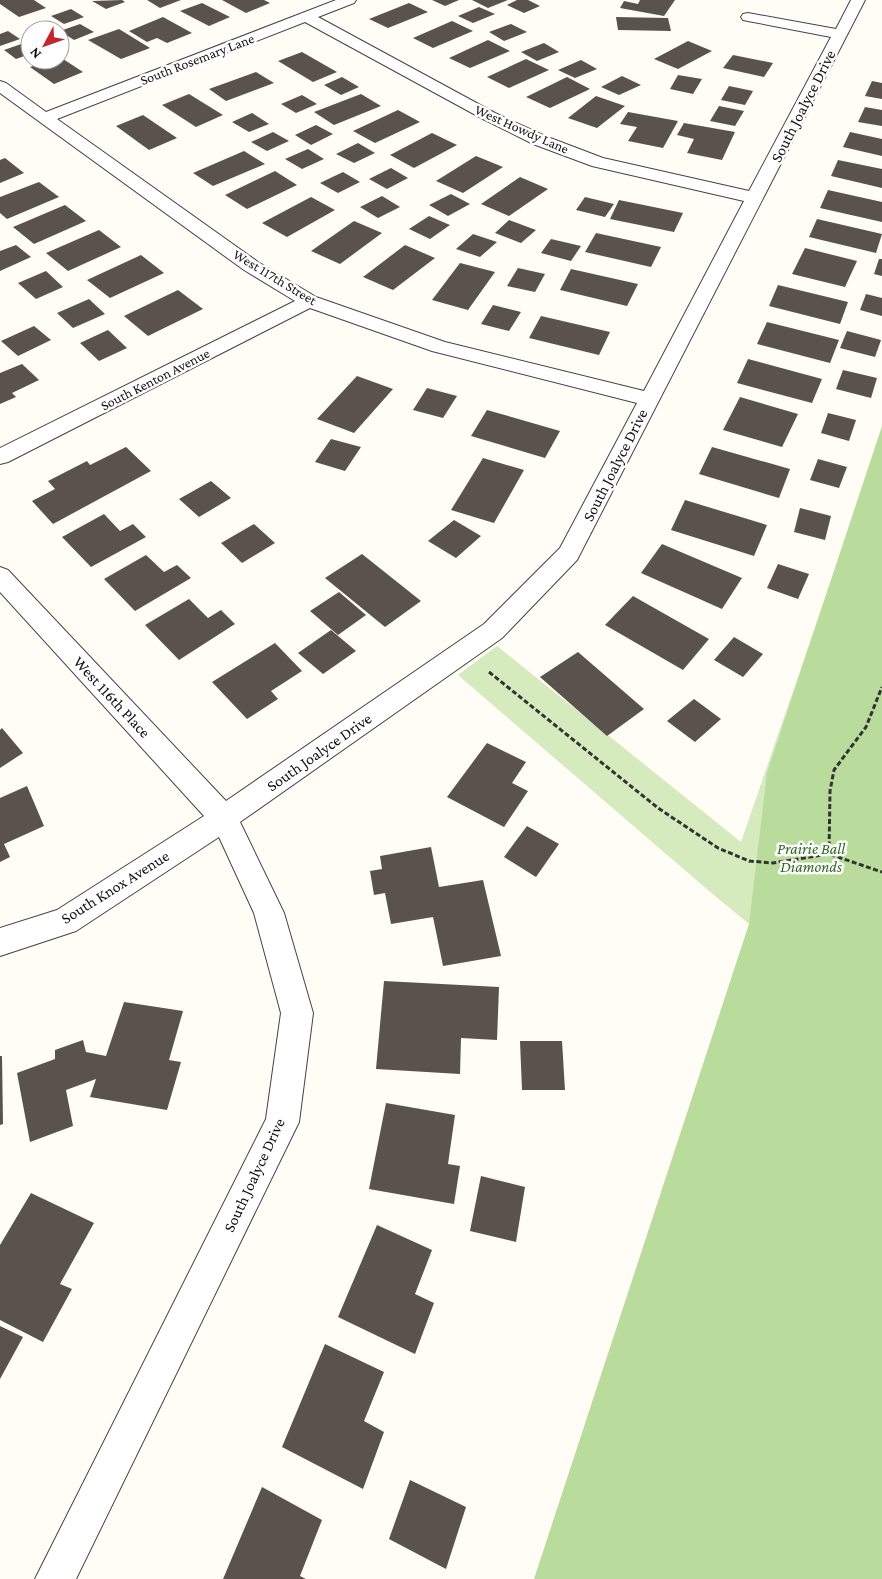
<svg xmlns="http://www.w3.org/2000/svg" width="882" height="1579" font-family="'Crimson Pro',serif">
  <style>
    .green { fill: #d5ebbd }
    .forest { fill: #b9dc9c }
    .building { fill: #5a524d }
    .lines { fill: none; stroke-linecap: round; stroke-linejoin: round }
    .street-casing { stroke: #444; stroke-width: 2 }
    .path { stroke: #333; stroke-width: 3; stroke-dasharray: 5 2.5; stroke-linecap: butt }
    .street { fill: #fff; fill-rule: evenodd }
    .labels { text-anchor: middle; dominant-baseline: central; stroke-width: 5; stroke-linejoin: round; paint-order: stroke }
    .far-street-label { font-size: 14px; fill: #111; stroke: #fff }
    .street-label { font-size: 16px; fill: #111; stroke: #fff }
    .park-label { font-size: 16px; font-style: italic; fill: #2f6b1f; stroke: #fff }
  </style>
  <rect width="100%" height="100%" fill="#fffdf5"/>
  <!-- green -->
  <path class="green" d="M846,537L749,924L709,891L458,675L497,646L741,842Z"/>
  <!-- forest -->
  <path class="forest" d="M882,426V1579H534L749,924L767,773Z"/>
  <!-- building -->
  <g class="building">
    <path d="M0,0H34L46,8L19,17L0,4Z"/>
    <path d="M122,0L125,2L106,9L92,1Z"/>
    <path d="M147,0H181L160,8Z"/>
    <path d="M222,0H264L270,3L246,13Z"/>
    <path d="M432,0H459L445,6Z"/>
    <path d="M472,0H508L488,8Z"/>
    <path d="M517,0H528L540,6L524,13L507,5Z"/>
    <path d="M640,0H675L664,16L620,8L624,1L638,4Z"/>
    <path d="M202,3L230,17L209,26L180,11Z"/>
    <path d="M409,3L428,12L388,28L369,19Z"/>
    <path d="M479,7L495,14L473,23L458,16Z"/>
    <path d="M71,9L84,17L64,24L51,16Z"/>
    <path d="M163,17L192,33L167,43L157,38L147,42L129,31Z"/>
    <path d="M616,17L668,18L671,31L618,30Z"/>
    <path d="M452,21L473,31L433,48L413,38Z"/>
    <path d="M80,24L94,32L74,40L60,31Z"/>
    <path d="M511,24L527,32L504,41L489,32Z"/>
    <path d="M119,29L150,48L121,59L88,40Z"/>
    <path d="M8,31L20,39L0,46V34Z"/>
    <path d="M488,40L510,51L470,68L449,58Z"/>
    <path d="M688,41L712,51L678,69L654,59Z"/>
    <path d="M27,42L30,44V54L16,59L4,50Z"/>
    <path d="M544,43L559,52L537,61L521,52Z"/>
    <path d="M302,52L337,72L313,82L278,61Z"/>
    <path d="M733,55L773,63L764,77L723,68Z"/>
    <path d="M60,57L83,72L54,84L30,67L51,60H60Z"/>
    <path d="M526,59L549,70L509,88L487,77Z"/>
    <path d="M581,60L597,69L575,78L558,70Z"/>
    <path d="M256,72L274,83L226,101L209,89Z"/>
    <path d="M678,75L702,79L693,94L670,89Z"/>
    <path d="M622,76L641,85L619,95L601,87Z"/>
    <path d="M342,77L359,87L341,95L324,85Z"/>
    <path d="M567,77L590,89L550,108L526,97Z"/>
    <path d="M872,81L882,83V99L865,96Z"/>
    <path d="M729,86L753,91L745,105L721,100Z"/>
    <path d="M189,94L223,115L196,127L162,105Z"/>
    <path d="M361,94L381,106L334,125L314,112Z"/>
    <path d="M302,95L317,104L296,113L281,104Z"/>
    <path d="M596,96L625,106L597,128L568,118Z"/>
    <path d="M719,106L744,111L735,126L710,121Z"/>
    <path d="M865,107L882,110V126L858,122Z"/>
    <path d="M398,110L420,122L375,143L353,131Z"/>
    <path d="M628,112L678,121L663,148L628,141L637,127L620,124Z"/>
    <path d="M252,113L269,124L249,132L232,122Z"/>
    <path d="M143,115L177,138L149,150L116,126Z"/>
    <path d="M684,123L735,132L722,160L687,153L694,139L677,135Z"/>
    <path d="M316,125L333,134L311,145L295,135Z"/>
    <path d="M273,132L289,141L267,151L251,142Z"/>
    <path d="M850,132L882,139V156L843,147Z"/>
    <path d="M432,133L457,145L414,168L390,155Z"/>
    <path d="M358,143L375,153L354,163L336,154Z"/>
    <path d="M308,149L324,159L302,169L285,159Z"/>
    <path d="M244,151L265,164L213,186L193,173Z"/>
    <path d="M476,156L503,167L463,193L436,181Z"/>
    <path d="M5,158L24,173L0,183V160Z"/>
    <path d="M838,160L882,169V188L831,176Z"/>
    <path d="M391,168L408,178L387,189L369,179Z"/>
    <path d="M275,171L297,185L247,209L225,195Z"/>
    <path d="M343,172L360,182L338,193L320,183Z"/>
    <path d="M520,177L548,189L509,216L481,204Z"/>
    <path d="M39,182L59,197L7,219L0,213V197Z"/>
    <path d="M828,190L882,202V222L820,208Z"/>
    <path d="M451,194L470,204L448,216L429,205Z"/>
    <path d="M382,196L400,207L378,218L360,207Z"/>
    <path d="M311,197L335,210L287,237L262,223Z"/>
    <path d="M585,197L614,204L605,217L576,210Z"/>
    <path d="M619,200L683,213L674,232L610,219Z"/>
    <path d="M65,205L86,221L34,244L13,227Z"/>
    <path d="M429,216L450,225L430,239L409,229Z"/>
    <path d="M817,219L882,234L876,253L809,237Z"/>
    <path d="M509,220L536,230L521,243L495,233Z"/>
    <path d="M354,221L382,233L340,264L311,251Z"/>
    <path d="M99,230L121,247L68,271L46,253Z"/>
    <path d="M596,233L661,247L651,267L585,252Z"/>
    <path d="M473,234L497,242L480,257L456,249Z"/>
    <path d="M551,239L581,246L571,261L541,253Z"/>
    <path d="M16,245L31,257L0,271V251Z"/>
    <path d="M405,245L435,258L393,290L363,277Z"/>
    <path d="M805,248L857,261L845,287L792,274Z"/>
    <path d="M141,255L164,273L110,298L87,280Z"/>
    <path d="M879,259H882V276L874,274Z"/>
    <path d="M460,263L495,272L468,310L432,300Z"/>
    <path d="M518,268L545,274L535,292L507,286Z"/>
    <path d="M571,269L638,284L627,306L560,290Z"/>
    <path d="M46,271L63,287L36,299L18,283Z"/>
    <path d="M778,285L848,302L840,324L769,306Z"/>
    <path d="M178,290L203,309L148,336L124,316Z"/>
    <path d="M866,294L882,298V316L860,310Z"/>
    <path d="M89,299L105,314L73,328L57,313Z"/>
    <path d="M493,305L521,312L509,331L481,324Z"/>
    <path d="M541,316L610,332L599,355L529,338Z"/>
    <path d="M767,322L839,340L830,363L757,344Z"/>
    <path d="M34,326L51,340L18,356L1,341Z"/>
    <path d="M108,330L127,348L99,361L80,343Z"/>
    <path d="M847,331L881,340L875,357L840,348Z"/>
    <path d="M748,359L822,379L812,403L737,383Z"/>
    <path d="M22,364L39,380L12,393L16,397L0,404V373Z"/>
    <path d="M843,370L877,378L871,398L836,389Z"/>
    <path d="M357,376L393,389L354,433L317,419Z"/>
    <path d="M427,388L457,396L443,418L413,410Z"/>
    <path d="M740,397L798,414L782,447L723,430Z"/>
    <path d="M487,410L560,431L545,458L471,436Z"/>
    <path d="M828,413L856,420L849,441L821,433Z"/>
    <path d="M331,439L361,447L345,471L315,462Z"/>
    <path d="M126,447L151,471L53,524L32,501L55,489L48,481L87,461L90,465Z"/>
    <path d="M712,447L790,469L779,498L699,474Z"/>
    <path d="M483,458L524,470L494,523L451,510Z"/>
    <path d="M818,459L847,467L839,488L810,480Z"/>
    <path d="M211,481L231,498L199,517L179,499Z"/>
    <path d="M685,500L767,525L754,556L671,530Z"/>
    <path d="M800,508L831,516L825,540L794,532Z"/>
    <path d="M104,514L120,531L133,524L146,537L91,567L62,537Z"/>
    <path d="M454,520L481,536L456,558L428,541Z"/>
    <path d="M254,524L275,543L242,563L221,543Z"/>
    <path d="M662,544L742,578L722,609L641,573Z"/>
    <path d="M362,554L421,601L385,627L325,578Z"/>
    <path d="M146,555L164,572L177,565L191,578L135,611L104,579Z"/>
    <path d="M778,564L809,574L798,599L767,588Z"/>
    <path d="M339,592L366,615L338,635L310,611Z"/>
    <path d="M633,596L709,639L683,670L605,625Z"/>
    <path d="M189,599L208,618L221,610L235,624L179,660L145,625Z"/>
    <path d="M331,630L356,651L323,674L298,653Z"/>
    <path d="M734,637L763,654L743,677L714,660Z"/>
    <path d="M275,643L302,671L271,691L278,699L247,719L212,682Z"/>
    <path d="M578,652L644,709L607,736L540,677Z"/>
    <path d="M694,699L721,719L695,742L667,721Z"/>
    <path d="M2,728L23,753L0,768V730Z"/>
    <path d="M487,743L526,762L512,783L528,791L504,827L447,797Z"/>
    <path d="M27,786L44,826L4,844L10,857L0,862V798Z"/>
    <path d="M527,826L559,844L536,877L504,857Z"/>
    <path d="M431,847L439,887L483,880L501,956L443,966L433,917L391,924L385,893L374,895L370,871L382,869L380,856Z"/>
    <path d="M384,981L499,987L497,1040L461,1038L460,1074L376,1069Z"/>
    <path d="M124,1002L183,1011L169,1060L181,1062L167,1110L90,1097L96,1079L66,1090L73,1126L30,1142L17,1073L55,1059V1050L83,1040L86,1052L106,1056Z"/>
    <path d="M520,1041H562L565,1090H522Z"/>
    <path d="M0,1056H2L3,1124L0,1125Z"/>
    <path d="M386,1103L455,1115L448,1164L460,1166L454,1204L369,1189Z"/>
    <path d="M481,1176L525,1187L516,1242L470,1231Z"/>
    <path d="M31,1193L94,1223L60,1284L72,1289L43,1342L0,1320V1245Z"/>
    <path d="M377,1225L432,1250L415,1294L434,1303L415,1354L338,1317Z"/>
    <path d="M0,1326L23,1337L0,1379Z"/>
    <path d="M325,1344L384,1372L364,1421L384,1432L363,1489L282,1447Z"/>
    <path d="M410,1480L466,1507L446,1569L389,1539Z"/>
    <path d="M262,1487L322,1520L300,1576L306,1579H223Z"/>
  </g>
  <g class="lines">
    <defs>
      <path id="street" d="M336,0H356L354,3L318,17L495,113L545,136L603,158L749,191L831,37L748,21L743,20L741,17L743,14L748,13L836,29L851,0H865L577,560L502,638L240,822L284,913L313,1013L299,1122L76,1579H35L266,1119L281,1013L254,913L219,837L76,931L0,956V928L57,910L204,816L0,592V567L8,570L226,801L484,624L560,548L637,403L432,351L310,308L8,462L0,464V448L295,301L244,270L0,93V81L6,83L46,112ZM305,22L483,119L533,144L592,166L744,201L644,391L445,342L316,297L258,262L57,119Z"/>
    </defs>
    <!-- street casing -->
    <use href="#street" class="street-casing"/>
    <!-- path -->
    <g class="path">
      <path d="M489,672L658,808L718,848L749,861L773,863L829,854L882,872"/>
      <path d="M829,854L830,791L834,770L866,727L882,687"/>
    </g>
    <!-- street -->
    <use href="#street" class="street"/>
  </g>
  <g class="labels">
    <!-- far-street labels -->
    <g class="far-street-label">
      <text transform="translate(197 59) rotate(-21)">South Rosemary Lane</text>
      <text transform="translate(522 129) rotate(24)">West Howdy Lane</text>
      <text transform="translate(275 277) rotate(31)">West 117th Street</text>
      <text transform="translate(155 379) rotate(-27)">South Kenton Avenue</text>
    </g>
    <!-- street labels -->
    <g class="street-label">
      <text transform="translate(803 106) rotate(-63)">South Joalyce Drive</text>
      <text transform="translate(615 465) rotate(-63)">South Joalyce Drive</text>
      <text transform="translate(112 697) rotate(47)">West 116th Place</text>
      <text transform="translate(319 752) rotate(-35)">South Joalyce Drive</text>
      <text transform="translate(115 887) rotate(-32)">South Knox Avenue</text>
      <text transform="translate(254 1175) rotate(-65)">South Joalyce Drive</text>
    </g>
    <!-- park labels -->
    <g class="park-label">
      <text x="811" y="848">Prairie Ball<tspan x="811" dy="18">Diamonds</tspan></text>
    </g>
  </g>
  <!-- north arrow -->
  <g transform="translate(45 45) rotate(229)"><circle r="24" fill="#ffffff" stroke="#a0a0a0"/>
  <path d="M0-4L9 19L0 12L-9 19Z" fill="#c4262e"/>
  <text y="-8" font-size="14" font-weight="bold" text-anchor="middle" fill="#111111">N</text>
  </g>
</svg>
